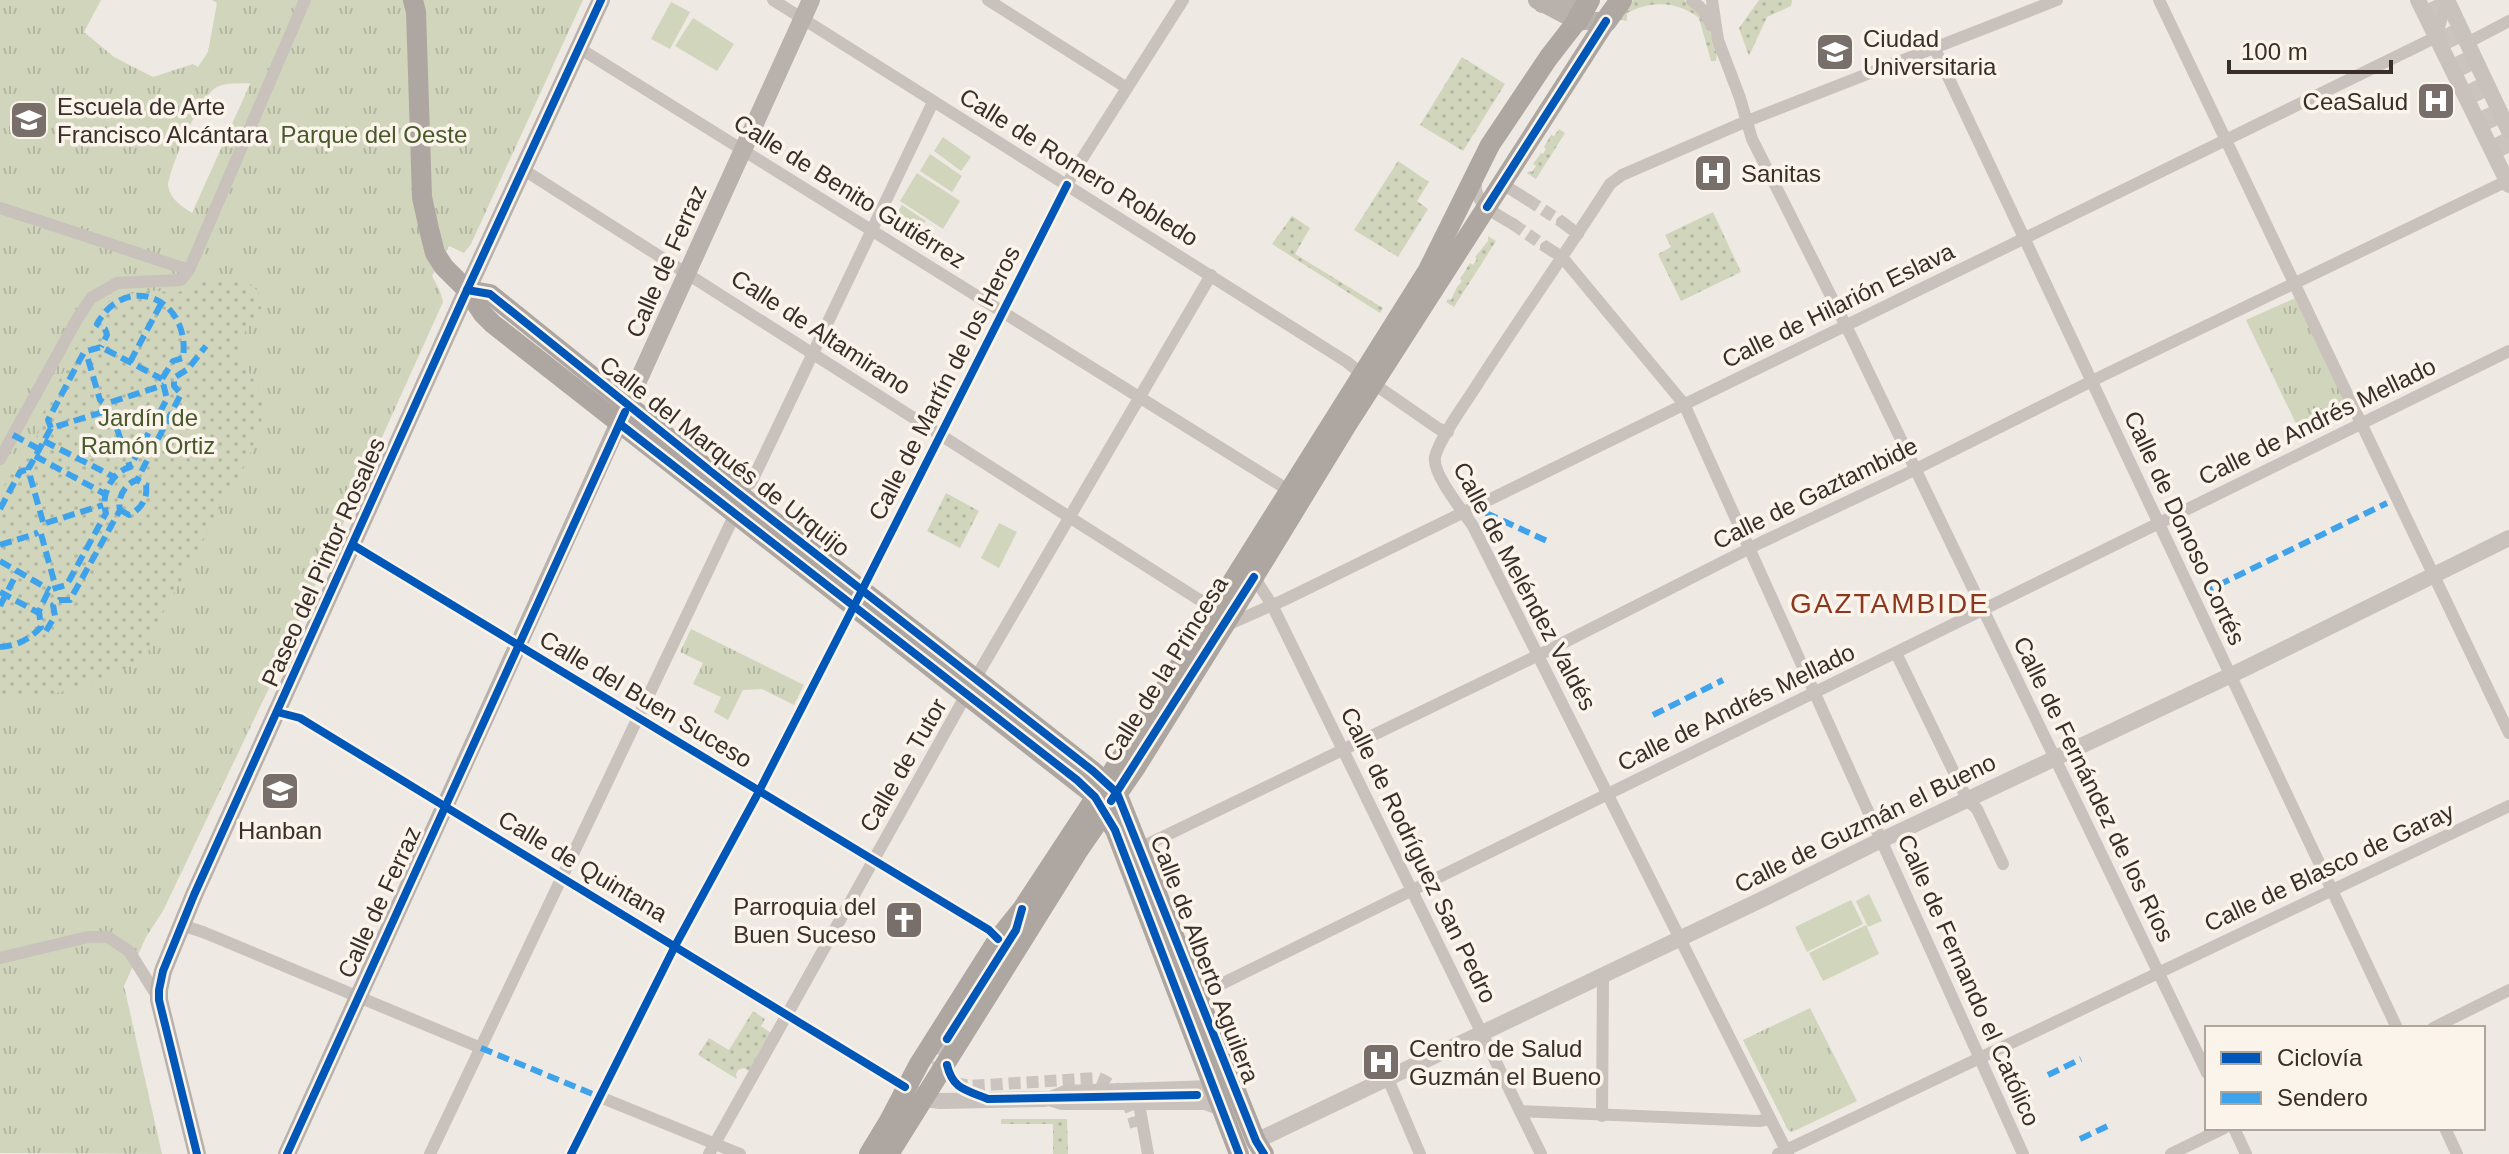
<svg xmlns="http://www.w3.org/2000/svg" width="2509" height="1154" font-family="Arial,sans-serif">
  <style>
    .grass { fill: #d0d5bc }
    .park { fill: url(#park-tufts); fill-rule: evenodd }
    .garden { fill: url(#garden-dots) }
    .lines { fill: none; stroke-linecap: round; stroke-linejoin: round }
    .minor-tunnel { stroke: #cbc4be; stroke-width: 12; stroke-dasharray: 12 6; stroke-linecap: butt }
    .primary-tunnel { stroke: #cbc4be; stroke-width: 20; stroke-dasharray: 20 10; stroke-linecap: butt }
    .minor { stroke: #c8c1bc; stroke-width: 12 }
    .tertiary { stroke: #c8c1bc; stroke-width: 16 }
    .secondary { stroke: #b9b1ac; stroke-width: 18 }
    .primary { stroke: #ada6a1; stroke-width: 20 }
    .trunk { stroke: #aea7a2; stroke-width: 22 }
    .quiet { stroke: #3fa3eb; stroke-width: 6; stroke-dasharray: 12 6; stroke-linecap: butt }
    .cycleway-casing { stroke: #fbf4eb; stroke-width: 13 }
    .cycleway { stroke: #0057b8; stroke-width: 8 }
    .labels { text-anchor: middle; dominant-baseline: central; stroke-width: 7; stroke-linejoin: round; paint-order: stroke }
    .poi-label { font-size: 24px; fill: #3a2e29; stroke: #fbf4eb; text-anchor: start }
    .park-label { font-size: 24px; fill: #49592c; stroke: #fbf4eb }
    .street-label { font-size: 24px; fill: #3a2e29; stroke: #fbf4eb }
    .quarter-label { font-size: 28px; letter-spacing: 2px; fill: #8c381f; stroke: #fbf4eb }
  </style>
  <defs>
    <pattern id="park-tufts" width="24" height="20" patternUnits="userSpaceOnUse" patternTransform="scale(2)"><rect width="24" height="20" fill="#d0d5bc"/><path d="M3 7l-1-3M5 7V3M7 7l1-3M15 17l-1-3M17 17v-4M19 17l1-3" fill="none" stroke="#b3b7a2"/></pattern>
    <pattern id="garden-dots" width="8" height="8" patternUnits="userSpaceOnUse" patternTransform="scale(2)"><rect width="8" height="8" fill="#d0d5bc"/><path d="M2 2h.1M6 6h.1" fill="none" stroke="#b3b7a2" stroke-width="1.8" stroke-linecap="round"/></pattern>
  </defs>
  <rect width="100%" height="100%" fill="#efe9e3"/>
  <!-- grass -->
  <g class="grass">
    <path d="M671,2L690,12L670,49L651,39Z"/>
    <path d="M693,18L734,44L717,71L675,46Z"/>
    <path d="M943,137L971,157L961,171L934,151Z"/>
    <path d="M930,154L962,176L952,192L920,171Z"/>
    <path d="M917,173L960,201L943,229L900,201Z"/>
    <path d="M902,205L926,221L918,232L894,217Z"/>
    <path d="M999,523L1017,532L999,568L981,558Z"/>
    <path d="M1869,894L1882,921L1868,927L1856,901Z"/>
    <path d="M1851,900L1863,924L1807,952L1795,927Z"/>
    <path d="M1866,925L1879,954L1823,981L1809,953Z"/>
  </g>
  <!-- park -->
  <g class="park">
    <path d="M0,0H101L84,32L114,57L153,77L193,64L198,67L208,52L217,3L212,0H583L471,244L464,253L449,246L432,276L440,291L443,302L269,688L163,911L146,937L124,986L162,1154L0,1153V650L53,436L0,501ZM249,83L250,84L192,213C180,205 170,199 168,185C171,165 200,95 217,87C226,82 239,84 249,83Z"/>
    <path d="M2300,296L2355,411L2345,418L2303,438L2246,320Z"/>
    <path d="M691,629L804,685L794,705L762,689L743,690L728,720L714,712L721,697L693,684L703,663L680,652Z"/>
    <path d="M1810,1008L1857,1101L1792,1132L1788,1130L1743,1040Z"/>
  </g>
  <!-- garden -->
  <g class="garden">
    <path d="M1633,0H1684C1699,9 1721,43 1716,61H1711L1699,18C1678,1 1651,0 1627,13V21L1616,19Z"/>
    <path d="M1759,0H1792L1791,6L1767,17L1749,56L1739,28Z"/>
    <path d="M1462,57L1505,84L1463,151L1420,125Z"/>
    <path d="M1559,129L1565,133L1536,179L1527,173L1529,171L1532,172L1536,166L1533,164L1541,153L1543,154L1546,149L1544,147L1551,135L1554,136Z"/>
    <path d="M1398,161L1429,182L1417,201L1428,209L1398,257L1354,230Z"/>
    <path d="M1713,212L1741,272L1681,301L1658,254L1671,247L1665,235Z"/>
    <path d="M1292,216L1310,228L1295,254L1383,308L1380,313L1272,244Z"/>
    <path d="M1488,236L1496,241L1454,307L1446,302L1448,299L1451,300L1457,287L1462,281L1460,279L1470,263L1473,265L1477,259L1475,257L1488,241Z"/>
    <path d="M205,279L251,284L264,298L260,311L247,328L238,344L243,362L266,401V407L248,460L163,613L145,660C100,680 50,703 0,696V493L18,459L26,457L39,432L37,425C51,398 89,315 110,300C116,296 126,293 133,292C161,286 180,302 205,279Z"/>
    <path d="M946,493L979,511L960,548L927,531Z"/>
    <path d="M753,1011L765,1019L761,1026L771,1033L749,1071L744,1068L738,1070L736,1074L737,1079L698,1055L709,1038L729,1050Z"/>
    <path d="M1001,1119H1067L1068,1154H1053V1124H1001Z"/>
  </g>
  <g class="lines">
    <!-- minor-tunnel -->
    <g class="minor-tunnel">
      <path d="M1528,200L1562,222"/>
      <path d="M1513,224L1546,247"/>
      <path d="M941,1072L937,1059L947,1039"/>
      <path d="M955,1083L970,1086L1098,1078C1121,1087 1130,1103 1136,1127"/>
      <path d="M1197,1095L1210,1098L1221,1105"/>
    </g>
    <!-- primary-tunnel -->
    <path class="primary-tunnel" d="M2435,0L2509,155"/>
    <!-- minor -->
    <g class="minor">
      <path d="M773,0L1347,362L1374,384L1439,429L1448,432"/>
      <path d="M988,0L1127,88"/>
      <path d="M1692,0L1703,10L1712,26"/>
      <path d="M1712,0L1718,40L1740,98L1752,139L1852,338L2207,1073"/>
      <path d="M2159,0L2509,733"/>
      <path d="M2467,43L2509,21"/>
      <path d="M1934,47L2397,1028"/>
      <path d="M579,48L1293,493"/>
      <path d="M524,170L1198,599L1217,605"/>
      <path d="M1476,182C1473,204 1496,214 1513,224"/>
      <path d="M1501,183L1528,200"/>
      <path d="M0,208L189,270"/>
      <path d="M1562,222L1578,234"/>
      <path d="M1546,247L1562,257L1684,404L2023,1154"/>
      <path d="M0,459L76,321L91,298L117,283L181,280L189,270L305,0"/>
      <path d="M737,492L751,483L933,102"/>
      <path d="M353,545L989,930L998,939"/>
      <path d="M1250,576L1254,577L1272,605L1541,1154"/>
      <path d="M1227,625L1284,600L2420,45L2436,37L2447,1"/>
      <path d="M1896,653L1968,801L1977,809L2003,864"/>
      <path d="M277,712L300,718L905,1087"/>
      <path d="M1140,848L1551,649L1762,542L1902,476L2104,375L2509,180"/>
      <path d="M181,925L203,932L481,1048"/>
      <path d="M0,958L88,937H108L129,951L159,999"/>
      <path d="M1197,996L2509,351"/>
      <path d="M2433,1028L2509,990"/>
      <path d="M947,1039L1015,931"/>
      <path d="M947,1065C953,1089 964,1089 985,1098"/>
      <path d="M1388,1079L1420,1154"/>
      <path d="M600,1097L740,1154"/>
      <path d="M1045,1099L1065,1091L1212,1086L1215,1089"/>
      <path d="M1045,1099L1062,1104H1205L1222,1110"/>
      <path d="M1139,1104L1148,1154"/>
      <path d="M1520,1111L1759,1121L1770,1119"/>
      <path d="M1602,1116L1603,976"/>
      <path d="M2234,1128L2246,1154"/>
      <path d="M2445,1128L2457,1154"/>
      <path d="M430,1154L735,514"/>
      <path d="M571,1154L675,946L756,797L854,606L1073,173L1183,0"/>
      <path d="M709,1154L975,679L1211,275"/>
      <path d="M1778,1154L2509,806"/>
      <path d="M1788,1154L1473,526C1463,511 1432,474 1435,457C1439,439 1464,405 1475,388C1519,319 1566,253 1610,184L1622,175L1747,121L2057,0"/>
      <path d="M2171,1154L2224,1128"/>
    </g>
    <!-- tertiary -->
    <g class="tertiary">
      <path d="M2418,0L2509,185"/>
      <path d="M2447,0L2509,131"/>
      <path d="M917,1094L925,1099L940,1101L1045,1099"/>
      <path d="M1256,1141L1767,897L1869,846L2244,669L2509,538"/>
    </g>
    <!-- secondary -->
    <g class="secondary">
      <path d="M1537,0L1577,21H1606"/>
      <path d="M1542,4L1575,0"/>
      <path d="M197,1154L159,1000V990L163,971L194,895L467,290L601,0"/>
      <path d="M287,1154L811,0"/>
    </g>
    <!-- primary -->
    <g class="primary">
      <path d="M413,0L416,12L422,197L429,229L435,253L444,267L467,290L483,314L493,324L1090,792L1115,830L1239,1154"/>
      <path d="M467,290L490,294L729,486L1093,771L1117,793L1256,1141L1264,1154"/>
      <path d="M869,1154L889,1121L919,1064L998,939L1022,909L1122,757L1428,270L1490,145L1549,57L1577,21"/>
      <path d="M889,1154L1080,848L1136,767L1224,626L1348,423L1606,21"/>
    </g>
    <!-- trunk -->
    <g class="trunk">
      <path d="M1577,21L1589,0"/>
      <path d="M1606,21L1621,0"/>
    </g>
    <!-- quiet -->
    <g class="quiet">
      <path d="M88,359L100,400L103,402"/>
      <path d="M130,362L162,302"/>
      <path d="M111,402L164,385"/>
      <path d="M111,411L130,467"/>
      <path d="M51,428L48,420L84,352L101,347L162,379"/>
      <path d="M13,435L39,449"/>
      <path d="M44,441L114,477"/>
      <path d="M35,456L105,494"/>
      <path d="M0,509L20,472L28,469"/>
      <path d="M120,510L129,515C141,509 148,499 146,485L137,480"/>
      <path d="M1486,513L1549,542"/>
      <path d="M43,522L28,469L30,466L51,428L100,413L102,410"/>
      <path d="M46,523L103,505"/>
      <path d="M41,534L56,588"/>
      <path d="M0,545L35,534L38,532"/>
      <path d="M0,561L50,590"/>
      <path d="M0,592L39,613"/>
      <path d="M2202,593L2387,503"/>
      <path d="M0,606L18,571"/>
      <path d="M46,631L55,616L53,605L59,600H70L120,510C117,498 125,483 137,480L181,394L174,386V378L188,369L206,346"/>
      <path d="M0,647C17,646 30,639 41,627L39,611L49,590L66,585L70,579L106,513C100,495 112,472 130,467L167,399L162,379L173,361L183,358C191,298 126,271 97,324L105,329L107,335L101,347"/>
      <path d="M1653,715L1723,680"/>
      <path d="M481,1048L600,1097"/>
      <path d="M2048,1075L2081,1059"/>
      <path d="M2080,1139L2112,1124"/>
    </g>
    <defs>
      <g id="cycleway">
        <path d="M1487,207L1606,21"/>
        <path d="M467,290L490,294L729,486L1093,771L1117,793L1256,1141L1264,1154"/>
        <path d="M620,424L1077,780L1095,797L1115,830L1239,1154"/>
        <path d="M353,545L989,930L998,939"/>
        <path d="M277,712L300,718L905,1087"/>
        <path d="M1111,801L1254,577"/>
        <path d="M947,1039L1016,930L1022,909"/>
        <path d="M947,1065C953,1090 967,1090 988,1099L1197,1095"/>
        <path d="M197,1154L159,1000V990L163,971L194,895L467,290L601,0"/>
        <path d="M287,1154L625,412"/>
        <path d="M571,1154L675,946L756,797L854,606L1067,185"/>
      </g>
    </defs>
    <!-- cycleway casing -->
    <use href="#cycleway" class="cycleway-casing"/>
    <!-- cycleway -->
    <use href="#cycleway" class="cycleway"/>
  </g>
  <!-- icons -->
  <defs>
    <symbol id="university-square" viewBox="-11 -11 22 22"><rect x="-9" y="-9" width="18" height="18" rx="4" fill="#796f6a" stroke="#fbf4eb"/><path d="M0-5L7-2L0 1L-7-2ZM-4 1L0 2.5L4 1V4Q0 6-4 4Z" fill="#fff"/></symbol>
    <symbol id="hospital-square" viewBox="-11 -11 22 22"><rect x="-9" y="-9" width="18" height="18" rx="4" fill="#796f6a" stroke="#fbf4eb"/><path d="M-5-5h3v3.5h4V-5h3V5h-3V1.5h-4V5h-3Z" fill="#fff"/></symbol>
    <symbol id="church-square" viewBox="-11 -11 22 22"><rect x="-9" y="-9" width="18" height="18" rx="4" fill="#796f6a" stroke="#fbf4eb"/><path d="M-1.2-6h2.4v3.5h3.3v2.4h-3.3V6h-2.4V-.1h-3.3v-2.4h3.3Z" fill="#fff"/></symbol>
  </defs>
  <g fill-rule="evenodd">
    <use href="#university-square" x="1813" y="30" width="44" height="44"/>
    <use href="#hospital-square" x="2414" y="79" width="44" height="44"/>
    <use href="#university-square" x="7" y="98" width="44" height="44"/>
    <use href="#hospital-square" x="1691" y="151" width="44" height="44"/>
    <use href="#university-square" x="258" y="769" width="44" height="44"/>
    <use href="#church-square" x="882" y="898" width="44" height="44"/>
    <use href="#hospital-square" x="1359" y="1040" width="44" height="44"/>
  </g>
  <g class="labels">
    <!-- poi labels -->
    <g class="poi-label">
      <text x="1863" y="38">Ciudad<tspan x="1863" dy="28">Universitaria</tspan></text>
      <text x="2408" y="101" text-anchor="end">CeaSalud</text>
      <text x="57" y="106">Escuela de Arte<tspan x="57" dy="28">Francisco Alcántara</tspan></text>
      <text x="1741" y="173">Sanitas</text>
      <text x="280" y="830" text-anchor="middle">Hanban</text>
      <text x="876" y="906" text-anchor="end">Parroquia del<tspan x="876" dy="28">Buen Suceso</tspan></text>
      <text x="1409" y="1048">Centro de Salud<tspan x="1409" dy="28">Guzmán el Bueno</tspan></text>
    </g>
    <!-- park labels -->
    <g class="park-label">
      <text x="374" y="134">Parque del Oeste</text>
      <text x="148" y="417">Jardín de<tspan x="148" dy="28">Ramón Ortiz</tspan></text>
    </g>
    <!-- street labels -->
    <g class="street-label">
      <text transform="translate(1079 167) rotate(32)">Calle de Romero Robledo</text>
      <text transform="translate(850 191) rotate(32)">Calle de Benito Gutiérrez</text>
      <text transform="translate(666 261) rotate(-66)">Calle de Ferraz</text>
      <text transform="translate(1838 305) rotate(-26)">Calle de Hilarión Eslava</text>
      <text transform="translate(821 332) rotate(33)">Calle de Altamirano</text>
      <text transform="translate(944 383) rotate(-63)">Calle de Martín de los Heros</text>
      <text transform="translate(2317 421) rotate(-26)">Calle de Andrés Mellado</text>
      <text transform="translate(725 456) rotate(38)">Calle del Marqués de Urquijo</text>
      <text transform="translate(1815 493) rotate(-26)">Calle de Gaztambide</text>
      <text transform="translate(2185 528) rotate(65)">Calle de Donoso Cortés</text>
      <text transform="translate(323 562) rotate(-66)">Paseo del Pintor Rosales</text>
      <text transform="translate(1525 586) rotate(62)">Calle de Meléndez Valdés</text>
      <text transform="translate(1165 669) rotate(-58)">Calle de la Princesa</text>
      <text transform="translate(646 699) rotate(31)">Calle del Buen Suceso</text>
      <text transform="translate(1736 707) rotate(-26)">Calle de Andrés Mellado</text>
      <text transform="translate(903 765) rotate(-60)">Calle de Tutor</text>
      <text transform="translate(2094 789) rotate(64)">Calle de Fernández de los Ríos</text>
      <text transform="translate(1865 823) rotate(-26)">Calle de Guzmán el Bueno</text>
      <text transform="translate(1419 855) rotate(64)">Calle de Rodríguez San Pedro</text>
      <text transform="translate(583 866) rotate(31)">Calle de Quintana</text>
      <text transform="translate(2329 867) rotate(-25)">Calle de Blasco de Garay</text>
      <text transform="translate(379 902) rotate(-65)">Calle de Ferraz</text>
      <text transform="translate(1205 959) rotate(69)">Calle de Alberto Aguilera</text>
      <text transform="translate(1969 980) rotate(66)">Calle de Fernando el Católico</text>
    </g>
    <!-- quarter labels -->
    <g class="quarter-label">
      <text x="1890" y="603">GAZTAMBIDE</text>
    </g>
  </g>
  <!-- legend -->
  <rect x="2205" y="1026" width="280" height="104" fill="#fbf4eb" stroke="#aea59d" stroke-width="2"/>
  <rect x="2221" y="1052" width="40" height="12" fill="#0057b8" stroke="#aea59d" stroke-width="2"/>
  <text x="2277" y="1066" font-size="24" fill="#3a2e29">Ciclovía</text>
  <rect x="2221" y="1092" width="40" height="12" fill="#3fa3eb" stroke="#aea59d" stroke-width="2"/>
  <text x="2277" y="1106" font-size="24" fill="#3a2e29">Sendero</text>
  <!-- scale -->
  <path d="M2229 60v12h162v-12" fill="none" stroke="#3a2e29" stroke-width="4"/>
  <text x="2241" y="60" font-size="24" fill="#3a2e29" stroke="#fbf4eb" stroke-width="6" paint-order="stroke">100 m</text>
</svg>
